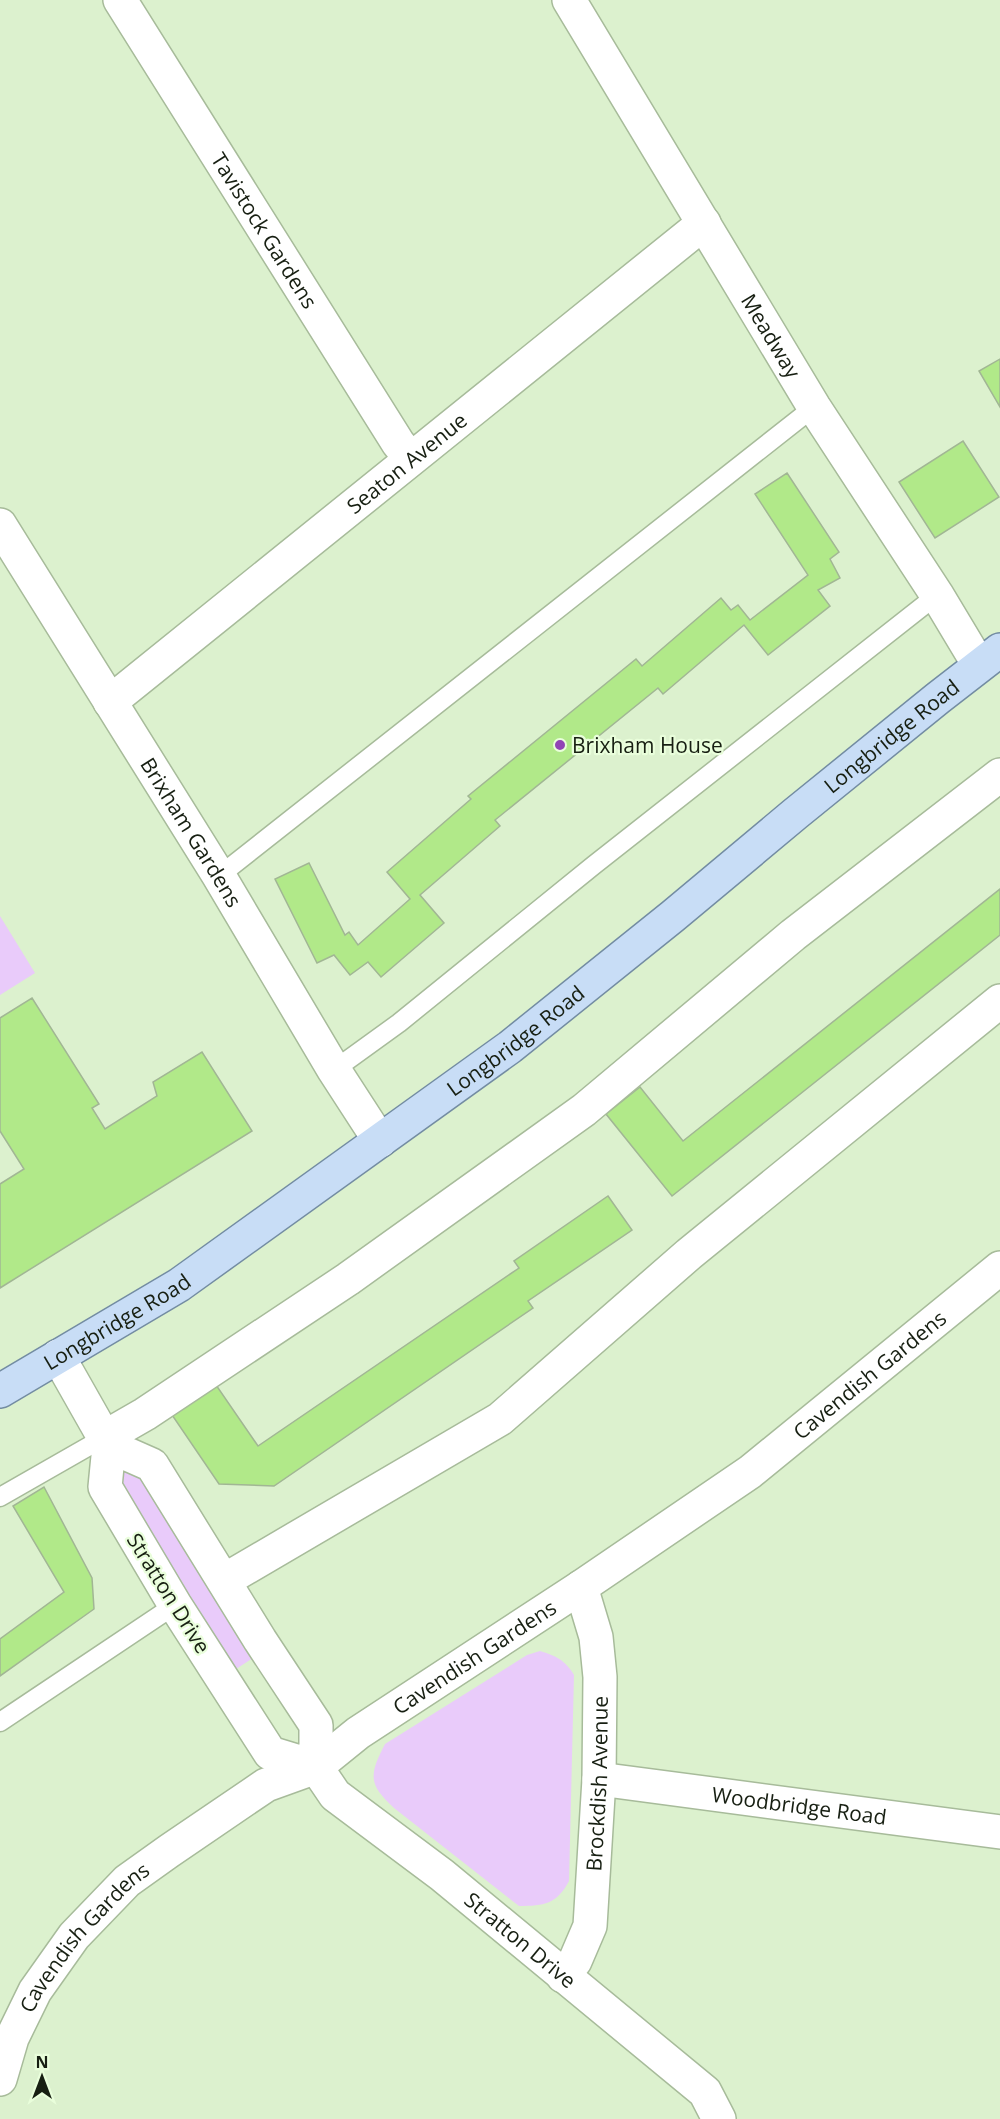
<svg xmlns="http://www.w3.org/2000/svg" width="1000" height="2119" font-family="'Open Sans',sans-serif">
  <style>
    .green { fill: #e9cbfa }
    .building { fill: #b1e989; stroke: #a1b694; stroke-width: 1.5 }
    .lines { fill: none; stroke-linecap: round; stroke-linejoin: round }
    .lane-casing { stroke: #a7bb9a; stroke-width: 21 }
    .street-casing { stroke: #a7bb9a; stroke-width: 36 }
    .primary-casing { stroke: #738ca2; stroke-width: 36 }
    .lane { stroke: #fff; stroke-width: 18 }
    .street { stroke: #fff; stroke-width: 33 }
    .primary { stroke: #c8ddf6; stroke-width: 33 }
    .poi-dot { fill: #9144b5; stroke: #e9fedb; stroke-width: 2 }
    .labels { text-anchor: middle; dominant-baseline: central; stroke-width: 4.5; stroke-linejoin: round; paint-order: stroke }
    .street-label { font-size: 21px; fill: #171f12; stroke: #e9fedb }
    .poi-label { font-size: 21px; fill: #171f12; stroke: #e9fedb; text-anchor: start }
  </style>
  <rect width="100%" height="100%" fill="#dcf1ce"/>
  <!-- green -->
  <g class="green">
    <path d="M0,916L35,973L0,995Z"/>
    <path d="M124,1470L145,1472L256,1656L233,1671L120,1489V1479Z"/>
    <path d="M540,1651C556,1656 565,1660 574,1675L569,1881C557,1904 544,1906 519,1906L394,1808C368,1784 369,1775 385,1744L527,1655Z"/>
  </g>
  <!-- building -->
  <g class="building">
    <path d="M1000,359V407L979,371Z"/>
    <path d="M963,441L999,497L935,538L899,482Z"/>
    <path d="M787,473L839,552L830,559L840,578L818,590L830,606L768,655L744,625L663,694L658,688L495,820L500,826L420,895L444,923L381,977L368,962L350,975L334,955L317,963L275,879L309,863L345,935L349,932L358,945L410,899L387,872L471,799L468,796L636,659L642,666L721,598L731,610L738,605L750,620L808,575L755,494Z"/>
    <path d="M1000,889V935L672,1196L606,1114L640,1087L683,1141Z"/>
    <path d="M32,998L99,1104L92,1108L105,1129L157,1096L153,1082L202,1052L252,1131L0,1288V1184L24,1169L0,1131V1018Z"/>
    <path d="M608,1196L632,1230L528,1301L533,1308L274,1486L219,1484L170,1412L214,1382L258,1446L519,1268L514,1261Z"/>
    <path d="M44,1487L92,1578L94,1609L0,1676V1639L64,1592L13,1506Z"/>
  </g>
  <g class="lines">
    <defs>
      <g id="lane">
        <path d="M219,876L814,407"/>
        <path d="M334,1070L399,1023L594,865L937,595"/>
        <path d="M0,1497L105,1437"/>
        <path d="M0,1722L175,1605"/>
      </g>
      <g id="street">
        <path id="s1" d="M120,0L398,443L410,458"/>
        <path id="s2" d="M569,0L814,407L937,595L979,665"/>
        <path id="s3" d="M0,525L219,876L334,1070L380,1141"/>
        <path id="s4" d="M110,702L704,223"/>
        <path d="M58,1356L109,1446"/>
        <path d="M105,1437L145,1414L348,1279L584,1110L793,935L1000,775"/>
        <path d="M225,1580L500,1419L689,1254L1000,1001"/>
        <path id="s5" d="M316,1767L270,1753L175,1605L105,1487L109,1446L152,1465L260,1640L316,1725V1767L335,1795L442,1875L705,2092L719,2119"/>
        <path id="s6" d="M599,1779L1000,1832"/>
        <path id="s7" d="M563,1976L575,1961L590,1926L599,1779L600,1677L596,1637L581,1587"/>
        <path id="s8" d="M0,2079L12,2038L35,1991L74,1936L127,1881L169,1851L266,1785L316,1767L358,1733L581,1587L750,1472L1000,1268"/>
      </g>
      <g id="primary">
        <path id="s9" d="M0,1391L179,1285L510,1047L673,916L795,814L938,698L1000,650"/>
      </g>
    </defs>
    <!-- lane casing -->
    <use href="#lane" class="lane-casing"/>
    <!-- street casing -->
    <use href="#street" class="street-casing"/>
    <!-- primary casing -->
    <use href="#primary" class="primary-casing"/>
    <!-- lane -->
    <use href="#lane" class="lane"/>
    <!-- street -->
    <use href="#street" class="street"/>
    <!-- primary -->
    <use href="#primary" class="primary"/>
  </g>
  <!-- markers -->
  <circle class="poi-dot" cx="560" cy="745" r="6"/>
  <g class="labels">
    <!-- street labels -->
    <g class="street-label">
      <text stroke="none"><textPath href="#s1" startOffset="272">Tavistock Gardens</textPath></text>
      <text stroke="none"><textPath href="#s2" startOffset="392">Meadway</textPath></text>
      <text stroke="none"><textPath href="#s4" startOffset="381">Seaton Avenue</textPath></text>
      <text stroke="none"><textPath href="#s9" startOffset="1108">Longbridge Road</textPath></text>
      <text stroke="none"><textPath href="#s3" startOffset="362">Brixham Gardens</textPath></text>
      <text stroke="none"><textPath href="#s9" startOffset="624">Longbridge Road</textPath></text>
      <text stroke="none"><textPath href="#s9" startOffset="136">Longbridge Road</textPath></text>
      <text stroke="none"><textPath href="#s8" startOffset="1140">Cavendish Gardens</textPath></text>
      <text transform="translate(169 1593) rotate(58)">Stratton Drive</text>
      <text stroke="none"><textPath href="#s8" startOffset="654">Cavendish Gardens</textPath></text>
      <text stroke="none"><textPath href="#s7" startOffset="200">Brockdish Avenue</textPath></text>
      <text stroke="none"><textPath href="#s6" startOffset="202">Woodbridge Road</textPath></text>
      <text stroke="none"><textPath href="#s8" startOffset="168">Cavendish Gardens</textPath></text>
      <text stroke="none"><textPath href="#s5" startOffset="1068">Stratton Drive</textPath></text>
    </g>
    <!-- poi labels -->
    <g class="poi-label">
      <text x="572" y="745">Brixham House</text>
    </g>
  </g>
  <!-- north arrow -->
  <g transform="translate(42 2077)" stroke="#e9fedb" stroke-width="4.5" paint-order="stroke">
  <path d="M0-4.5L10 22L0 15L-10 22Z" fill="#171f12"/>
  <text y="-9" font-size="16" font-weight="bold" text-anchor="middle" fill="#171f12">N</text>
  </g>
</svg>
